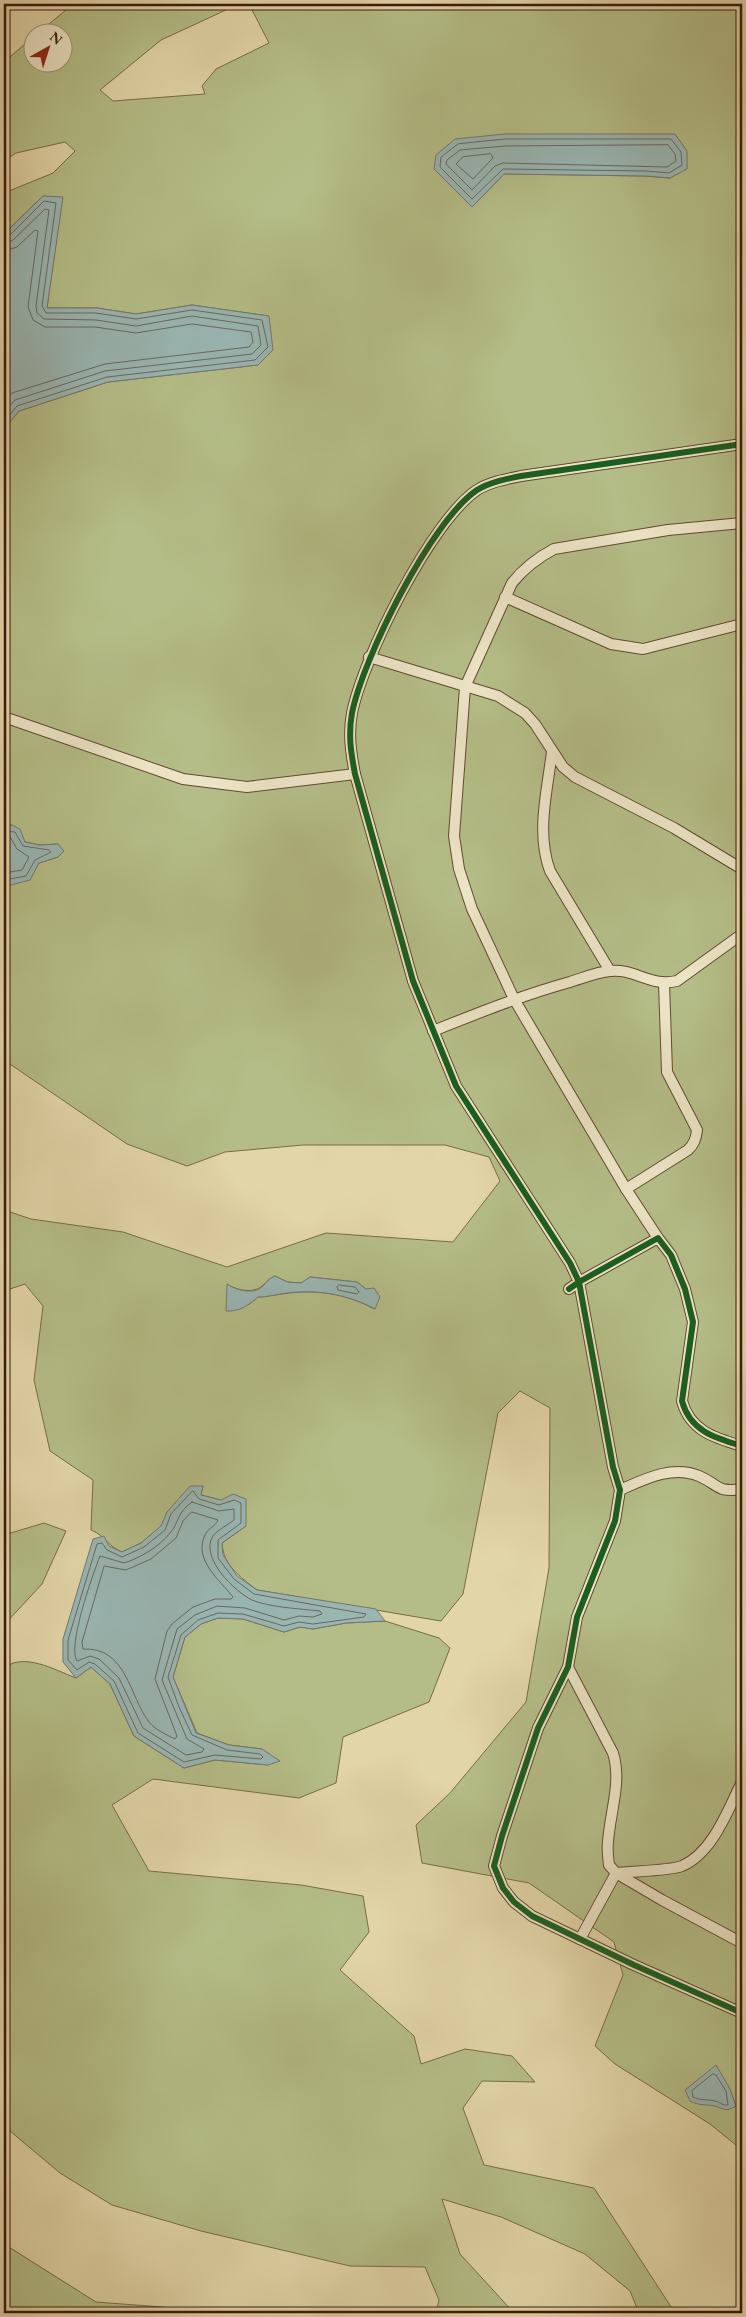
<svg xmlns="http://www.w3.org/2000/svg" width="746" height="2317" font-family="'EB Garamond',serif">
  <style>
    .green { fill: #b4bd87; stroke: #776c48; fill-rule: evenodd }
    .water { fill: #99b6b3; stroke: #73786f }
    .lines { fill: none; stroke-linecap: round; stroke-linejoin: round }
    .shore { stroke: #6a685e; stroke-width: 1 }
    .minor-casing { stroke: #644931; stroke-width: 12 }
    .minor { stroke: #ece4c6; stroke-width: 10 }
    .cycleway-casing { stroke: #ece4c6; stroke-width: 9 }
    .cycleway { stroke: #1b5e20; stroke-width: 6 }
  </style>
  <rect width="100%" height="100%" fill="#e2d5a8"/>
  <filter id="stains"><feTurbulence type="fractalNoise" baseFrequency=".004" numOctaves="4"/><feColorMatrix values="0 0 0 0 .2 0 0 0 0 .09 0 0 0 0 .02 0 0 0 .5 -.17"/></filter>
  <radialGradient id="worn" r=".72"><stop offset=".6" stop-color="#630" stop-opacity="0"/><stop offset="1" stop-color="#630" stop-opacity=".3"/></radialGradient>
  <!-- green -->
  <g class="green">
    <path d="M70,4H239L161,40L100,90L113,101L205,94L202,86L216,69L269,43L249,4H742V2150L710,2124L615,2064L595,2046L623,1975L614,1942L529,1883L422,1863L416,1825L450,1793L526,1702L549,1568L550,1408L520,1391L498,1413L463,1594L441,1621L257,1590C240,1577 223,1565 222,1543L246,1526L221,1500L201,1495L203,1486L167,1512L162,1526L141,1543L122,1552C106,1545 107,1537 91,1530L93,1480L50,1451L34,1380L43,1306L25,1284L4,1291V1210L31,1219L123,1232L227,1267L326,1233L453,1242L500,1181L489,1157L445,1145H303L225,1152L187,1166L127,1144L4,1060V884L7,886L39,863L58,857V844L39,845L25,842L12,825L4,826V487L9,461L5,428L19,411L108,382L258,365L268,316L192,305L136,314L97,308H47L62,198L43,196L4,234V196L9,191L53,173L75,151L65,142L16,153L4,161V62L32,38V62H62V32H39L71,6ZM505,134L670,178L646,176L504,174L472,207ZM275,1276L287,1282L302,1283L310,1277L357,1282L366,1289L374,1309C346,1293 314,1289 282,1294C273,1295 267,1297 258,1297L248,1305L227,1284C236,1290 253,1294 262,1286C267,1282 268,1279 275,1276Z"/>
    <path d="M44,1523L66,1531L42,1584L4,1625V1535Z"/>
    <path d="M218,1618L243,1619L284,1632L300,1627L313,1629L346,1623L385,1621L439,1638L450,1648L429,1702L343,1737L336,1783L299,1798L153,1779L112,1805L149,1871L301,1885L363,1896L369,1932L340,1970L414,2036L421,2064L465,2049L512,2056L535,2082L482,2081L463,2108L484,2165L594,2188L675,2313H639L630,2291L585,2254L501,2217L442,2199L460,2254L514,2313H436L439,2300L425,2267L350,2266L201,2231L112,2205L60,2173L4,2126V1668C24,1652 55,1670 76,1678L91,1667L110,1684L134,1736L184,1768L215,1760L268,1765L262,1749L229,1745L197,1733L173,1677L185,1637L201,1624Z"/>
    <path d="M4,2244L96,2302L162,2307L199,2313H4Z"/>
  </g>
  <!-- water -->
  <g class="water">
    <path d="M505,134H675L687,151V169L670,178L646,176L504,174L472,207L434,169L436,155L455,139Z"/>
    <path d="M43,196L63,197L47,308H97L136,314L192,305L269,316L273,350L258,365L108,382L19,411L5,428L9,461L4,487V234Z"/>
    <path d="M12,825L20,829L25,842L39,845L58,844L64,851L58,857L39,863L30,880L7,886L4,884V826Z"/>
    <path d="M275,1276L287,1282L301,1283L310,1277L357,1282L366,1289L374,1288L380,1297L375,1309C347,1294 313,1288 281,1294C273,1295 267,1297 258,1297C249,1305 239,1312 226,1311L227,1284C236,1290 253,1295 262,1287C267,1282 268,1279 275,1276Z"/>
    <path d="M190,1486H203L201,1495L221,1500L233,1494L246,1499V1526L222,1543L223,1555L237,1576L257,1590L376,1609L385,1621L346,1623L313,1629L300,1627L284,1632L243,1619L218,1618L201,1624L185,1637L173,1677L196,1733L229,1745L262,1749L280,1761L268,1765L215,1760L184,1768L134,1736L110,1684L91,1667L76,1678L63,1662V1639L93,1539L104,1536L109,1546L122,1552L141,1543L161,1526L167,1512Z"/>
    <path d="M716,2065L730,2089L736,2106C726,2113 723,2108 714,2106C704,2104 700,2106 690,2101L685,2090Z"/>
  </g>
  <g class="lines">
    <!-- shore -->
    <g class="shore">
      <path d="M505,139H671L681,152L682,165L669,173L646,171L503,169L472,199L440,167L441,157L458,144Z"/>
      <path d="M668,145L675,154L676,161L667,167L503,163L495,166L472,190L446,164L447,160L460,150L505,146Z"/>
      <path d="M491,154L493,158L473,179L456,164L463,157Z"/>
      <path d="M4,237L9,236L44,201L56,203L42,306L46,313H96L136,319L192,310L262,320L268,347L255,360L107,377L17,406L4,422"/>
      <path d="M4,244L13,240L45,209L49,210L36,306L37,313L44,319L96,320L136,326L192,316L258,326L261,345L252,354L105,371L15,400L4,412"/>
      <path d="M4,251L17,247L35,230L38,231L28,307L33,320L45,327H95L136,333L192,324L251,332L253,342L249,347L105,364L12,393L4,400"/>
      <path d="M4,831L15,832L23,846L49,850L51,852L35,860L26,876L4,880"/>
      <path d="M4,837H10L17,849L29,857L22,870L4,873"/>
      <path d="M339,1285L355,1287L359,1292L357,1294L338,1290L337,1287Z"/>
      <path d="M193,1491L199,1499L219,1505L234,1500L241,1503V1523L218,1540V1558L234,1579L254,1594L366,1614L364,1617L313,1624L299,1622L284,1626L243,1614L218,1613L198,1620L181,1635L168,1677L179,1707L192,1735L227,1750L260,1754L263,1757L261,1759L215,1755L184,1762L138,1733L114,1681L95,1664L89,1662L77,1670L68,1660V1640L97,1544L102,1543L107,1550L122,1557L144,1547L165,1530L171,1514Z"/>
      <path d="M192,1502L219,1511L234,1509V1520C228,1525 217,1530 213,1536C199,1557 235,1592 252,1600C267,1607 302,1609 320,1611L322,1614L313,1617L299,1616L284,1620L245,1608L217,1606L195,1615L177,1629L162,1680L187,1739L204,1749L202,1752L186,1755L143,1728L119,1678L99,1659L90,1656L77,1661C67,1646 93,1574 100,1556L124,1563C140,1558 159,1547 170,1533C179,1523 177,1512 192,1502Z"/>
      <path d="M192,1512L218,1520C216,1526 208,1528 205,1535C193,1560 220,1580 233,1597L231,1599H215L193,1607L173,1623L167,1631L155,1679L177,1736L175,1739C167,1735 154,1729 149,1722C129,1696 127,1647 83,1649L82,1642L104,1566L126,1570L151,1559L176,1538L183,1521Z"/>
      <path d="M713,2074L716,2075L726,2091L728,2105C722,2106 721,2102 715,2101C707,2099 701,2101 693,2097L692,2091Z"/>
    </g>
    <defs>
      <g id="minor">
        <path d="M505,597L611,644L643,649L742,624"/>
        <path d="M369,657L498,696L525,713L535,724L563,767L575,777L674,828L742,869"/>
        <path d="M4,717L183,779L247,787L355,774"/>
        <path d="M552,752C547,792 536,833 550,871L610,971"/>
        <path d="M433,1031C478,1013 523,995 570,982C583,978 597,972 610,971C635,968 649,987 677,981L742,934"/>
        <path d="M626,1189L688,1150C694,1144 696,1139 697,1130L667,1072L664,983"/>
        <path d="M658,1238L626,1189L514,999L472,909L459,869L454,836L465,687L512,583C524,568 537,558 554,549L668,530L742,523"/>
        <path d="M569,1289L579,1282L570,1263L456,1086L413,981L355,774C351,753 348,735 352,713C363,658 431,521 477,490C490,482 506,479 521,476L742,444"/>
        <path d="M742,1446C715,1438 690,1431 682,1401L693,1322L685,1289L671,1255L658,1238L579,1282L613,1467L620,1490L615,1521L577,1617L568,1667L538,1728L502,1836L494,1866L503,1888L514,1902L532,1916L634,1965L742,2013"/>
        <path d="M620,1490C645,1479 672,1465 699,1476C720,1485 716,1493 742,1489"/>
        <path d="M568,1667L613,1753C622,1782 610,1812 608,1842C607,1849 608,1857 609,1865L616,1873L662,1900L742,1943"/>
        <path d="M616,1873C632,1871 669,1871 682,1866C713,1853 728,1809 742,1782"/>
        <path d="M580,1939L616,1873"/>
      </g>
    </defs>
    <!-- minor casing -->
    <use href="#minor" class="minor-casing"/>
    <!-- minor -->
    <use href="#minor" class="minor"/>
    <defs>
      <g id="cycleway">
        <path d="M569,1289L579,1282L570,1263L456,1086L413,981L355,774C351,753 348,735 352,713C363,658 431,521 477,490C490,482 506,479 521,476L742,444"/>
        <path d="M742,1446C715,1438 690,1431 682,1401L693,1322L685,1289L671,1255L658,1238L579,1282L613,1467L620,1490L615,1521L577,1617L568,1667L538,1728L502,1836L494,1866L503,1888L514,1902L532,1916L634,1965L742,2013"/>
      </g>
    </defs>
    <!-- cycleway casing -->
    <use href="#cycleway" class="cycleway-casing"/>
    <!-- cycleway -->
    <use href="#cycleway" class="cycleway"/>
  </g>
  <!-- margin -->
  <rect width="746" height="2317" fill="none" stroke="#e2d5a8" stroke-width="20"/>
  <rect x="5" y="5" width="736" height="2307" fill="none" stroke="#3a1a09" stroke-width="2.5"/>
  <rect x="10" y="10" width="726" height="2297" fill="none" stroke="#3a1a09"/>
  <!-- north arrow -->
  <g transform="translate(48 48) rotate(39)"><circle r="24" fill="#ece4c6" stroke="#a5937a"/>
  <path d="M0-4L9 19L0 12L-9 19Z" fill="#8f2418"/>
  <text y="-8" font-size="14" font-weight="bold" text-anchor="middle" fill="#3a1a09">N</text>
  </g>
  <rect width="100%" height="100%" filter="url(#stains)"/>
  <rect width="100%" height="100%" fill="url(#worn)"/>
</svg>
